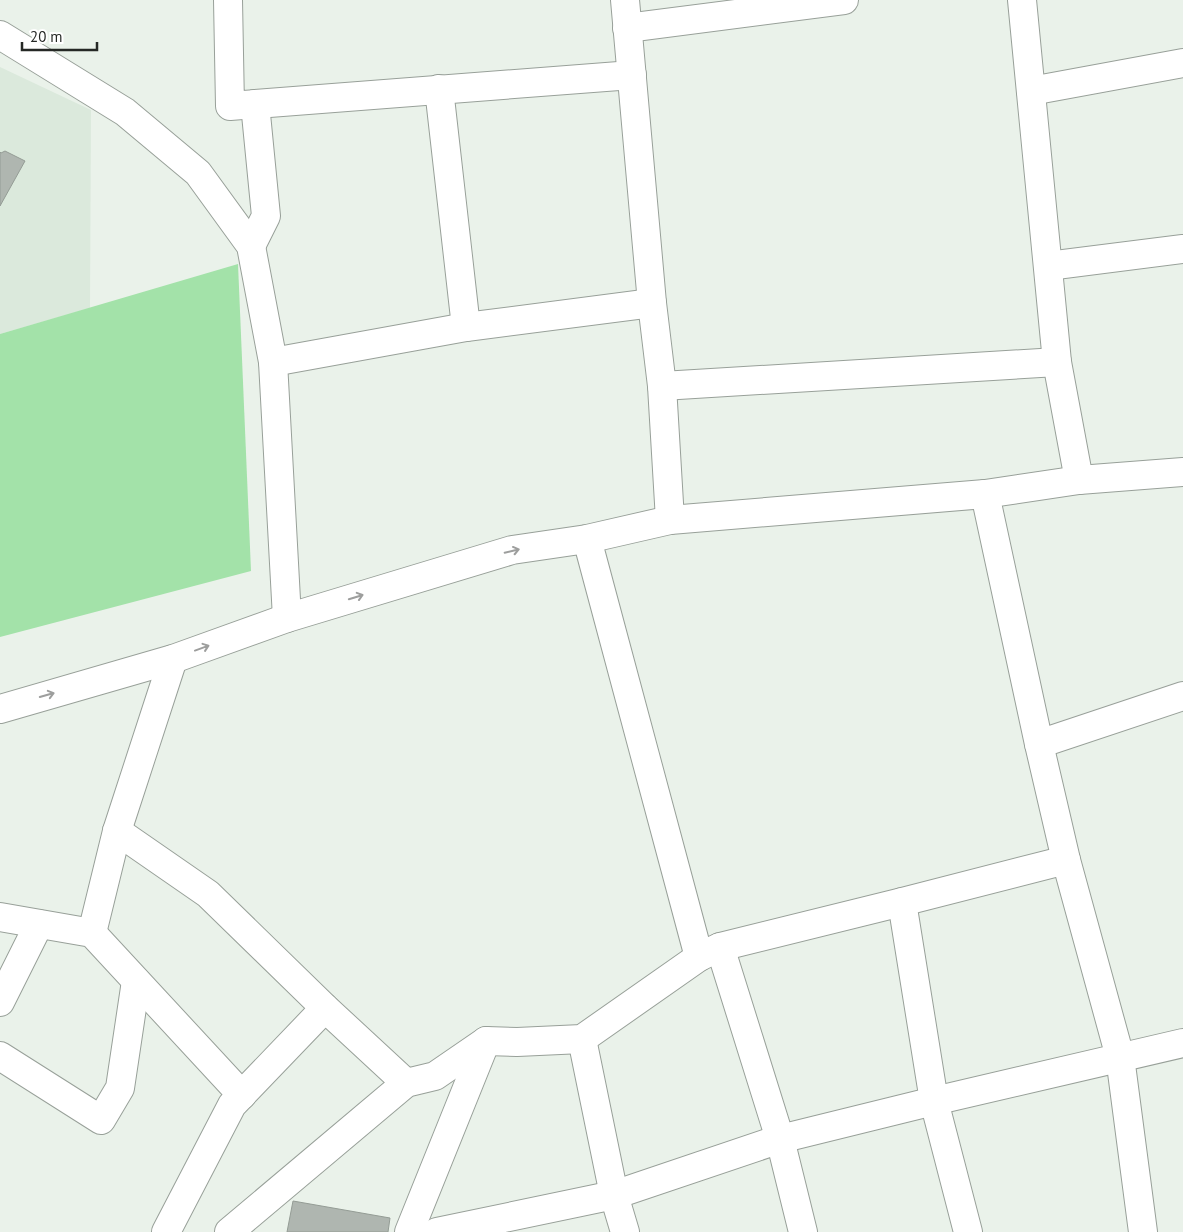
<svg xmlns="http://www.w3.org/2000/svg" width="1183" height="1232" font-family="'PT Sans',sans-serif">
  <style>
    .built { fill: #dbe9dc }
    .green { fill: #a3e2a9 }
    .building { fill: #afb6b0; stroke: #949c95 }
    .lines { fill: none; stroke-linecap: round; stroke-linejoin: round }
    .minor-casing { stroke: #98a099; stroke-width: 30 }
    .minor { stroke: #fff; stroke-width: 28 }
    .oneway { stroke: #9d9e9d }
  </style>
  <rect width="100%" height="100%" fill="#eaf2ea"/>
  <!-- built -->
  <path class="built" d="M0,67L91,110L90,308L0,334Z"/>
  <!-- green -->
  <path class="green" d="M238,264L251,571L0,637V334Z"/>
  <!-- building -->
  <g class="building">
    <path d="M5,151L25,161L0,206V152L1,153Z"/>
    <path d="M293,1201L390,1218L388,1232H287Z"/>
  </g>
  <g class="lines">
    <defs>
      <g id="minor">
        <path d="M228,0L230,106L632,75"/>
        <path d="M625,0L652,303L662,386L670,520"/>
        <path d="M1022,0L1057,362L1079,480"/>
        <path d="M627,28L844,0"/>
        <path d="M0,35L125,112L198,173L251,246L273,362L287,618"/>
        <path d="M439,89L466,327"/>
        <path d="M1031,91L1183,63"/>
        <path d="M251,246L266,216L255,104"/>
        <path d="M1048,266L1183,249"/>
        <path d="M273,362L466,327L652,303"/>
        <path d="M662,386L1057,362"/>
        <path d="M985,494L1039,744L1066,860L1120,1057L1143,1232"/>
        <path d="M587,539L699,957"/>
        <path d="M0,709L173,659L287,618L512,550L587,539L670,520L985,494L1079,480L1183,472"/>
        <path d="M1039,744L1183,696"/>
        <path d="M117,831L208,894L325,1008L406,1083"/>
        <path d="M902,902L934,1101L968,1232"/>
        <path d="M0,917L92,933L242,1095"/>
        <path d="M92,933L117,831L173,659"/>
        <path d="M720,947L780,1139L803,1232"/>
        <path d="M0,1002L39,924"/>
        <path d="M582,1039L614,1195L625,1232"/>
        <path d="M0,1056L101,1120L120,1088L136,981"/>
        <path d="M166,1232L232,1105L325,1008"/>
        <path d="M229,1232L406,1083L435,1076L486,1041L517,1042L582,1039L699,957L720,947L902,902L1066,860"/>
        <path d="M409,1232L486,1041"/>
        <path d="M437,1232L614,1195L780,1139L934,1101L1183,1043"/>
      </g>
    </defs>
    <!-- minor casing -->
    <use href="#minor" class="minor-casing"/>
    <!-- minor -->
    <use href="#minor" class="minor"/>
  </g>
  <!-- one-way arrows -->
  <defs><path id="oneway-shaft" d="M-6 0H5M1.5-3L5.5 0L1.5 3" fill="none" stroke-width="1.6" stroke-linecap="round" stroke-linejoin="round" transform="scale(1.25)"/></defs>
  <g class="oneway">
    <use href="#oneway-shaft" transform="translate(512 551) rotate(-13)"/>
    <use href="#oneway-shaft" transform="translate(356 597) rotate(-17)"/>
    <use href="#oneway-shaft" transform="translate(202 648) rotate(-20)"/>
    <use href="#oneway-shaft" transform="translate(47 695) rotate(-16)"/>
  </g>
  <!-- scale -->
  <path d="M22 42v8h75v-8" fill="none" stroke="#252825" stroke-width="2.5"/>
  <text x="30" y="42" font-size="15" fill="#252825" stroke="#ffffff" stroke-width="4" paint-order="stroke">20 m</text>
</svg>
